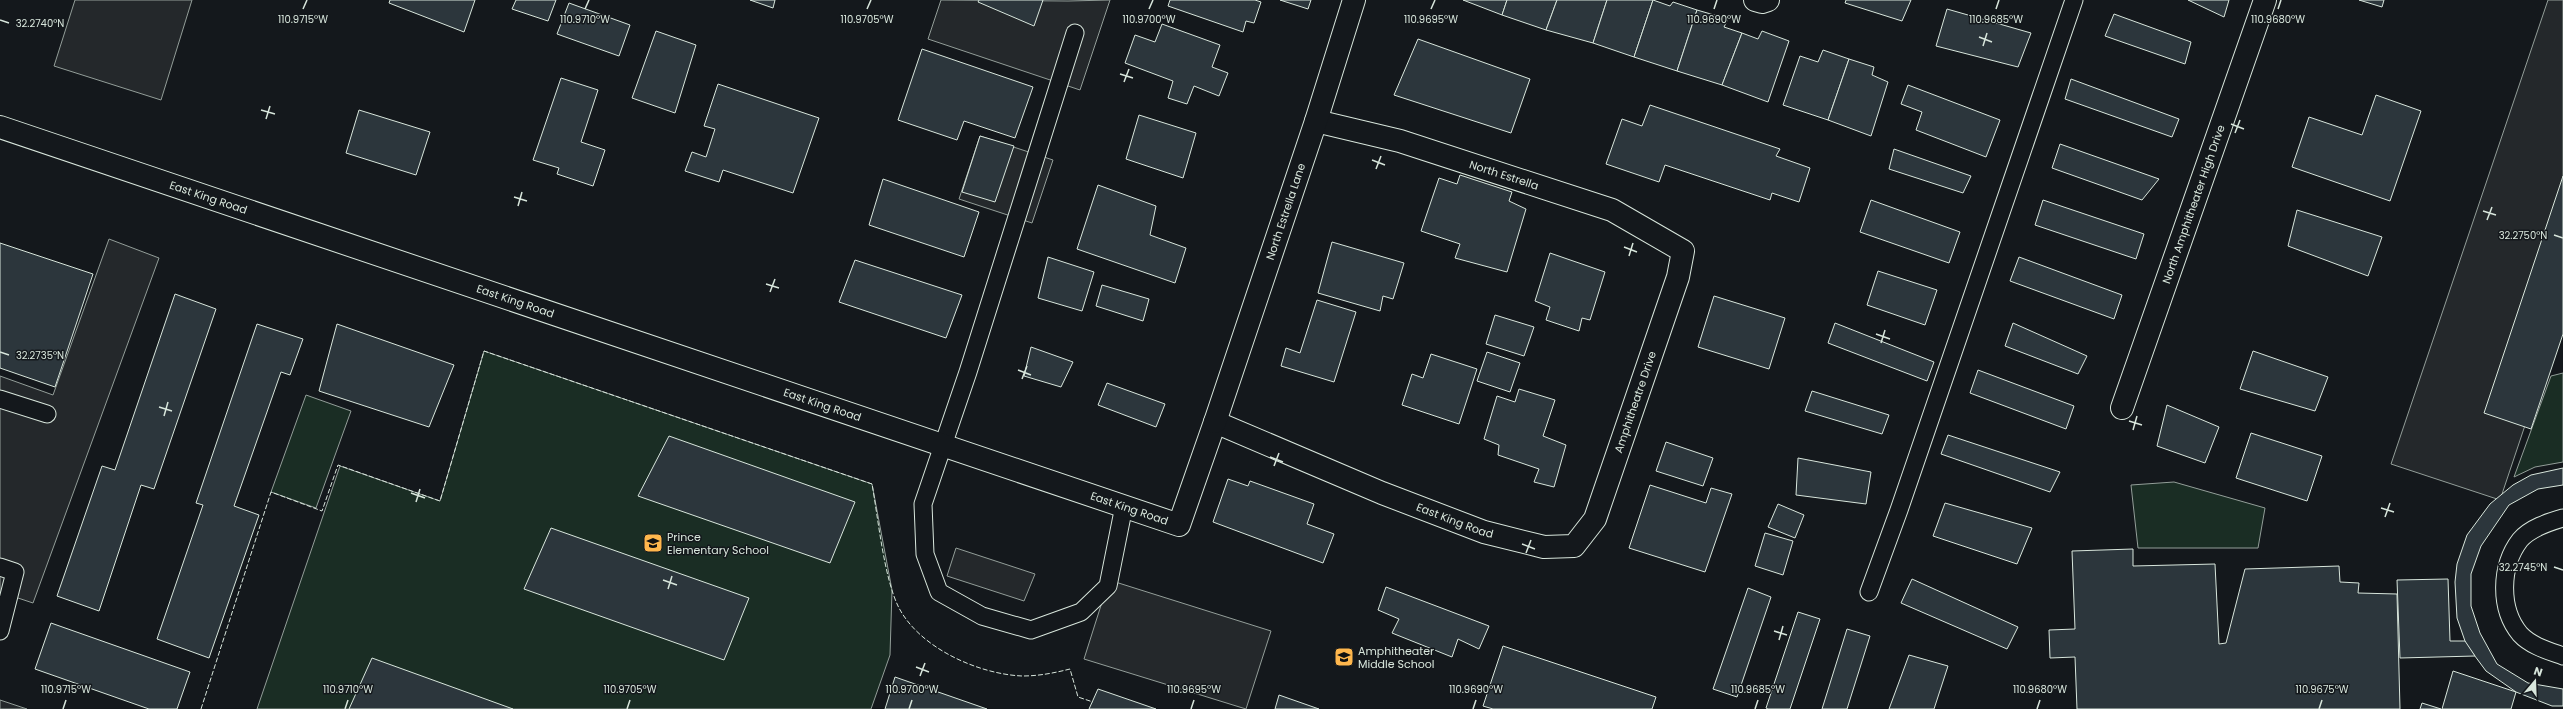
<svg xmlns="http://www.w3.org/2000/svg" width="2563" height="709" font-family="Poppins,sans-serif">
  <style>
    .green { fill: #1a2d24; stroke: #939e99 }
    .parking { fill: #24282b; stroke: #939e99 }
    .building { fill: #2c363c; stroke: #d8e6dc }
    .lines { fill: none; stroke-linecap: round; stroke-linejoin: round }
    .service-casing { stroke: #d8e6dc; stroke-width: 19 }
    .minor-casing { stroke: #d8e6dc; stroke-width: 24 }
    .service { stroke: #14181c; stroke-width: 17 }
    .minor { stroke: #14181c; stroke-width: 22 }
    .fence { stroke: #d8e6dc; stroke-width: 1; stroke-dasharray: 5 2; stroke-linecap: butt }
    .ticks { fill: none; stroke: #d8e6dc; stroke-width: 1.5 }
    .labels { text-anchor: middle; dominant-baseline: central; stroke-width: 3; stroke-linejoin: round; paint-order: stroke }
    .street-label { font-size: 11px; fill: #d8e6dc; stroke: #14181c }
    .poi-label { font-size: 11px; fill: #d8e6dc; stroke: #14181c; text-anchor: start }
    .ticks-label { font-size: 10px; text-anchor: middle; fill: #d8e6dc; stroke: #14181c; stroke-width: 3; stroke-linejoin: round; paint-order: stroke }
  </style>
  <rect width="100%" height="100%" fill="#14181c"/>
  <!-- green -->
  <g class="green">
    <path d="M484,351L872,484L892,590L890,655L871,709H257L340,466L440,501Z"/>
    <path d="M2563,373V462L2535,467L2514,477L2551,376Z"/>
    <path d="M306,395L351,411L316,508L271,492Z"/>
    <path d="M2174,482L2265,508L2258,548H2138L2131,485Z"/>
  </g>
  <!-- parking -->
  <g class="parking">
    <path d="M75,0H192L161,100L54,66Z"/>
    <path d="M941,0L1068,1L1110,0L1080,90L928,39Z"/>
    <path d="M2548,0H2563V312L2500,500L2391,464Z"/>
    <path d="M980,136L1053,160L1032,223L959,199Z"/>
    <path d="M109,239L159,258L33,603L0,592V376L53,395Z"/>
    <path d="M956,548L1035,574L1024,601L947,576Z"/>
    <path d="M1109,580L1271,631L1246,709L1084,659Z"/>
    <path d="M0,700L27,709H0Z"/>
  </g>
  <!-- building -->
  <g class="building">
    <path d="M390,0H475L464,32L389,3Z"/>
    <path d="M516,0H556L548,21L512,9Z"/>
    <path d="M750,0H775L773,8Z"/>
    <path d="M979,0H1043L1034,26L978,2Z"/>
    <path d="M1170,0H1255L1261,2L1254,23L1246,21L1243,32L1168,6Z"/>
    <path d="M1280,0H1311L1308,9Z"/>
    <path d="M1463,0H1507L1502,15Z"/>
    <path d="M1507,0H1557L1546,30L1502,15Z"/>
    <path d="M1557,0H1607L1593,43L1546,30Z"/>
    <path d="M1607,0H1653L1634,57L1593,43Z"/>
    <path d="M1653,0L1670,6L1673,2L1697,10L1677,71L1634,57Z"/>
    <path d="M1846,0H1911L1902,21L1845,3Z"/>
    <path d="M2188,0H2229L2224,17Z"/>
    <path d="M2359,0H2384L2382,7Z"/>
    <path d="M569,3L630,25L619,56L557,34Z"/>
    <path d="M1947,9L2031,33L2018,67L1936,46Z"/>
    <path d="M1697,10L1728,19L1724,27L1742,33L1722,85L1677,71Z"/>
    <path d="M2114,14L2191,42L2185,64L2105,36Z"/>
    <path d="M1162,24L1220,45L1212,67L1228,73L1219,96L1194,86L1187,104L1168,98L1173,81L1125,63L1135,35L1155,42Z"/>
    <path d="M656,31L696,45L675,113L632,98Z"/>
    <path d="M1762,31L1789,41L1768,102L1722,85L1742,33L1758,39Z"/>
    <path d="M1418,39L1530,79L1511,133L1394,95Z"/>
    <path d="M922,49L1033,87L1015,138L964,121L957,140L898,120Z"/>
    <path d="M1823,50L1849,59L1828,120L1783,105L1800,56L1818,62Z"/>
    <path d="M1849,59L1874,67L1872,75L1888,82L1871,136L1828,120Z"/>
    <path d="M561,78L598,90L581,142L605,150L593,186L557,174L559,168L533,160Z"/>
    <path d="M2071,79L2179,119L2172,137L2065,99Z"/>
    <path d="M718,84L819,118L793,193L723,170L719,182L685,171L692,152L706,157L715,129L704,126Z"/>
    <path d="M1908,85L2000,120L1986,157L1916,130L1922,112L1901,104Z"/>
    <path d="M2376,95L2421,111L2390,201L2292,167L2309,117L2362,135Z"/>
    <path d="M1650,105L1780,149L1776,156L1810,168L1799,202L1772,193L1770,200L1665,165L1659,182L1606,164L1622,119L1642,126Z"/>
    <path d="M359,110L430,132L416,175L346,153Z"/>
    <path d="M1139,115L1196,133L1183,178L1126,159Z"/>
    <path d="M980,136L1014,146L995,202L962,192Z"/>
    <path d="M2060,144L2159,179L2142,200L2052,168Z"/>
    <path d="M1894,149L1971,176L1963,193L1889,169Z"/>
    <path d="M1460,175L1512,192L1509,201L1526,209L1507,272L1455,258L1460,244L1421,231L1439,178L1457,184Z"/>
    <path d="M2563,176V334L2531,429L2484,413Z"/>
    <path d="M883,179L979,212L964,257L869,225Z"/>
    <path d="M1098,185L1156,206L1150,235L1186,248L1175,283L1077,249Z"/>
    <path d="M1871,200L1960,232L1949,263L1860,232Z"/>
    <path d="M2043,200L2144,234L2136,259L2035,225Z"/>
    <path d="M2297,210L2382,237L2368,276L2288,246Z"/>
    <path d="M1332,242L1404,263L1393,299L1383,296L1380,311L1318,293Z"/>
    <path d="M0,243L93,274L55,387L0,368Z"/>
    <path d="M1550,253L1605,272L1590,320L1582,318L1579,331L1546,320L1550,307L1535,301Z"/>
    <path d="M1048,257L1094,272L1082,311L1038,298Z"/>
    <path d="M2019,257L2122,295L2114,319L2010,281Z"/>
    <path d="M855,260L962,295L946,338L839,302Z"/>
    <path d="M1878,271L1937,290L1925,325L1867,305Z"/>
    <path d="M1102,285L1149,299L1143,321L1096,306Z"/>
    <path d="M175,294L216,309L154,489L141,485L99,611L57,596L102,466L115,470Z"/>
    <path d="M1714,296L1785,318L1769,369L1698,347Z"/>
    <path d="M1317,300L1356,312L1334,382L1281,366L1286,348L1300,353Z"/>
    <path d="M1495,315L1534,327L1524,356L1486,344Z"/>
    <path d="M1835,323L1934,362L1927,381L1828,343Z"/>
    <path d="M2013,323L2087,356L2078,374L2005,346Z"/>
    <path d="M257,324L303,339L290,375L281,372L234,506L259,515L209,658L157,639L203,505L196,503Z"/>
    <path d="M337,324L454,365L429,427L319,391Z"/>
    <path d="M1031,347L1073,362L1061,387L1024,376Z"/>
    <path d="M2253,351L2328,377L2315,411L2240,389Z"/>
    <path d="M1487,352L1520,363L1510,392L1477,381Z"/>
    <path d="M1431,354L1477,369L1459,424L1402,405L1412,374L1423,378Z"/>
    <path d="M1978,370L2074,406L2066,429L1970,393Z"/>
    <path d="M1107,383L1165,404L1156,427L1098,405Z"/>
    <path d="M1519,389L1555,400L1543,436L1566,445L1554,487L1534,482L1539,469L1498,455L1499,445L1484,439L1497,396L1515,402Z"/>
    <path d="M1812,391L1889,415L1882,434L1805,411Z"/>
    <path d="M2167,405L2219,427L2205,463L2157,446Z"/>
    <path d="M2251,433L2322,456L2307,501L2236,478Z"/>
    <path d="M1948,435L2060,472L2050,492L1941,454Z"/>
    <path d="M669,436L855,502L830,563L638,496Z"/>
    <path d="M1666,442L1713,458L1703,486L1656,471Z"/>
    <path d="M1798,458L1871,472L1866,504L1796,495Z"/>
    <path d="M2563,468V485L2538,489L2509,505L2481,546L2471,574V606L2480,633L2497,664L2528,683L2563,689V706H2552L2516,692L2486,671L2466,644L2457,618L2455,582L2457,564L2467,535L2490,504L2513,485L2531,475Z"/>
    <path d="M1228,479L1248,486L1250,481L1314,504L1307,524L1334,534L1323,563L1213,522Z"/>
    <path d="M1650,485L1706,503L1711,488L1732,494L1705,572L1629,548Z"/>
    <path d="M1945,503L2032,528L2017,564L1933,536Z"/>
    <path d="M1778,504L1804,515L1795,538L1768,527Z"/>
    <path d="M551,528L749,598L724,660L524,589Z"/>
    <path d="M1765,533L1793,541L1783,575L1755,566Z"/>
    <path d="M2133,549V566L2215,564L2219,644L2226,643L2245,569L2339,566L2340,582L2359,583L2358,593L2397,594L2400,709H2077L2075,657L2050,658L2049,630L2075,629L2072,551Z"/>
    <path d="M1912,579L2018,627L2007,649L1901,603Z"/>
    <path d="M2448,579L2450,641H2465L2475,656L2400,658L2397,580Z"/>
    <path d="M1386,587L1489,626L1479,649L1458,639L1452,657L1392,633L1399,619L1378,610Z"/>
    <path d="M1748,588L1771,597L1737,697L1713,689Z"/>
    <path d="M1798,612L1820,619L1790,709H1768L1766,708Z"/>
    <path d="M51,623L190,672L177,709H149L35,669Z"/>
    <path d="M1847,629L1870,636L1847,709H1822Z"/>
    <path d="M1503,646L1656,697L1652,709H1493L1483,706Z"/>
    <path d="M1909,655L1948,666L1934,709H1889Z"/>
    <path d="M372,658L513,709H349Z"/>
    <path d="M2453,671L2516,692L2511,709H2442Z"/>
    <path d="M895,677L987,709H885Z"/>
    <path d="M1098,689L1156,709H1089Z"/>
    <path d="M1279,695L1319,709H1275Z"/>
    <path d="M2422,703L2441,709H2420Z"/>
  </g>
  <g class="lines">
    <defs>
      <g id="service">
        <path d="M1075,33L968,372L923,504L925,554L939,592L982,616L1031,630L1081,612L1108,586L1124,506"/>
        <path d="M0,399L47,414"/>
        <path d="M2563,518C2549,522 2530,528 2520,540C2500,566 2499,609 2520,634C2531,646 2549,651 2563,656"/>
        <path d="M0,567L15,572L0,631"/>
        <path d="M1869,592L1899,510L2074,0"/>
      </g>
      <g id="minor">
        <path d="M1755,0L1762,2L1768,0"/>
        <path id="s1" d="M0,127L1179,525L1215,422L1382,493L1484,532L1544,547L1574,546L1595,519L1678,277L1683,251L1612,210L1400,141L1316,121"/>
        <path id="s2" d="M2122,408L2265,0"/>
        <path id="s3" d="M1215,422L1316,121L1354,0"/>
      </g>
    </defs>
    <!-- service casing -->
    <use href="#service" class="service-casing"/>
    <!-- minor casing -->
    <use href="#minor" class="minor-casing"/>
    <!-- service -->
    <use href="#service" class="service"/>
    <!-- minor -->
    <use href="#minor" class="minor"/>
    <!-- fence -->
    <path class="fence" d="M201,709L271,492L322,511L338,465L440,501L484,351L872,484C878,517 884,579 899,608C920,648 978,674 1022,676C1039,676 1054,673 1070,669L1078,697L1093,702"/>
  </g>
  <!-- ticks -->
  <path class="ticks" d="M303,9L307,0M585,9L589,0M867,9L871,0M1149,9L1153,0M1431,9L1435,0M1714,9L1717,0M1996,9L1999,0M2278,9L2281,0M0,20L9,23M1979,37L1992,42M1983,46L1987,33M1120,74L1133,78M1124,82L1129,69M261,110L275,114M266,119L270,106M2231,124L2244,129M2235,133L2240,120M1372,160L1385,165M1376,169L1381,156M514,197L527,201M518,206L522,192M2483,211L2496,215M2487,220L2492,207M2554,235L2563,238M1624,247L1637,252M1629,256L1633,243M766,284L779,288M770,292L775,279M1876,334L1890,339M1881,343L1885,330M0,352L9,355M1018,370L1031,375M1022,379L1027,366M159,407L172,411M164,416L168,402M2129,421L2142,425M2133,430L2137,416M1270,457L1283,462M1274,466L1279,453M411,493L425,498M416,502L420,489M2381,508L2394,512M2385,517L2390,503M1522,544L1535,549M1526,553L1531,540M2554,567L2563,570M663,580L677,585M668,589L672,576M1774,631L1787,635M1779,640L1783,626M916,667L929,672M920,676L925,663M63,709L66,700M345,709L348,700M627,709L630,700M909,709L912,700M1191,709L1194,700M1473,709L1476,700M1755,709L1758,700M2037,709L2040,700M2319,709L2322,700"/>
  <!-- icons -->
  <defs>
    <symbol id="school-square" viewBox="-11 -11 22 22"><rect x="-9" y="-9" width="18" height="18" rx="4" fill="#ffb74d" stroke="#14181c"/><path d="M0-5L7-2L0 1L-7-2ZM-4 1L0 2.5L4 1V4Q0 6-4 4Z" fill="#111"/></symbol>
  </defs>
  <g fill-rule="evenodd">
    <use href="#school-square" x="642" y="532" width="22" height="22"/>
    <use href="#school-square" x="1333" y="646" width="22" height="22"/>
  </g>
  <g class="labels">
    <!-- street labels -->
    <g class="street-label">
      <text transform="translate(1504 175) rotate(18)">North Estrella</text>
      <text stroke="none"><textPath href="#s1" startOffset="220">East King Road</textPath></text>
      <text stroke="none"><textPath href="#s2" startOffset="216">North Amphitheater High Drive</textPath></text>
      <text stroke="none"><textPath href="#s3" startOffset="222">North Estrella Lane</textPath></text>
      <text stroke="none"><textPath href="#s1" startOffset="544">East King Road</textPath></text>
      <text stroke="none"><textPath href="#s1" startOffset="1894">Amphitheatre Drive</textPath></text>
      <text stroke="none"><textPath href="#s1" startOffset="868">East King Road</textPath></text>
      <text stroke="none"><textPath href="#s1" startOffset="1192">East King Road</textPath></text>
      <text stroke="none"><textPath href="#s1" startOffset="1613">East King Road</textPath></text>
    </g>
    <!-- poi labels -->
    <g class="poi-label">
      <text x="667" y="537">Prince<tspan x="667" dy="13">Elementary School</tspan></text>
      <text x="1358" y="651">Amphitheater<tspan x="1358" dy="13">Middle School</tspan></text>
    </g>
  </g>
  <g class="ticks-label">
    <text x="585" y="23">110.9710°W</text>
    <text x="867" y="23">110.9705°W</text>
    <text x="303" y="23">110.9715°W</text>
    <text x="1149" y="23">110.9700°W</text>
    <text x="1431" y="23">110.9695°W</text>
    <text x="1714" y="23">110.9690°W</text>
    <text x="1996" y="23">110.9685°W</text>
    <text x="2278" y="23">110.9680°W</text>
    <text x="40" y="27">32.2740°N</text>
    <text x="2523" y="239">32.2750°N</text>
    <text x="40" y="359">32.2735°N</text>
    <text x="2523" y="571">32.2745°N</text>
    <text x="66" y="693">110.9715°W</text>
    <text x="348" y="693">110.9710°W</text>
    <text x="630" y="693">110.9705°W</text>
    <text x="912" y="693">110.9700°W</text>
    <text x="1194" y="693">110.9695°W</text>
    <text x="1476" y="693">110.9690°W</text>
    <text x="1758" y="693">110.9685°W</text>
    <text x="2040" y="693">110.9680°W</text>
    <text x="2322" y="693">110.9675°W</text>
  </g>
  <!-- north arrow -->
  <g transform="translate(2535 681) rotate(19)" stroke="#14181c" stroke-width="3" paint-order="stroke">
  <path d="M0-3L7 15L0 10L-7 15Z" fill="#d8e6dc"/>
  <text y="-6" font-size="11" font-weight="bold" text-anchor="middle" fill="#d8e6dc">N</text>
  </g>
</svg>
